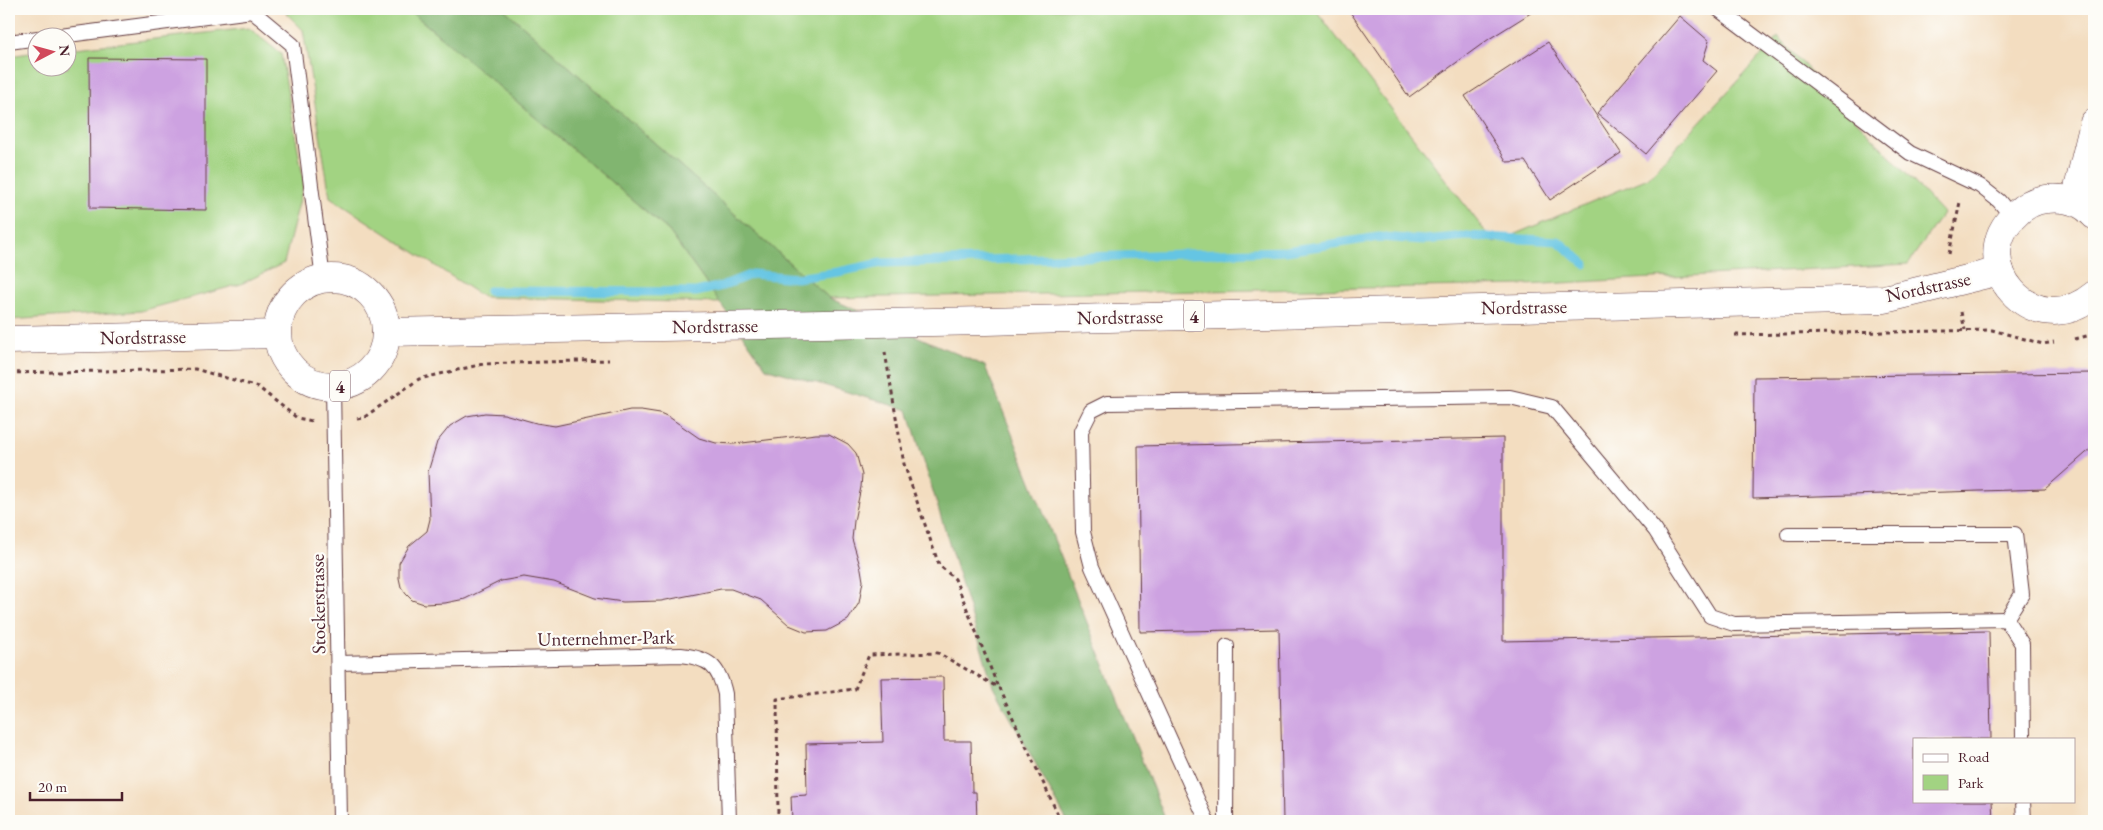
<svg xmlns="http://www.w3.org/2000/svg" width="2103" height="830" font-family="'EB Garamond',serif">
  <style>
    .green { fill: #a2d382; stroke: #767956 }
    .forest { fill: #81b570; stroke: #666a4e }
    .lines { fill: none; stroke-linecap: round; stroke-linejoin: round }
    .stream { stroke: #65c5e3; stroke-width: 9 }
    .building { fill: #cda2e1 }
    .service-casing { stroke: #633c41; stroke-width: 16 }
    .primary-casing { stroke: #633c41; stroke-width: 29 }
    .path { stroke: #633c41; stroke-width: 3; stroke-dasharray: 4 4; stroke-linecap: butt }
    .service { stroke: #fff; stroke-width: 14 }
    .primary { stroke: #fff; stroke-width: 28 }
    .labels { text-anchor: middle; dominant-baseline: central; stroke-width: 4.5; stroke-linejoin: round; paint-order: stroke }
    .shield { fill: #fdfcf7; stroke: #806168; stroke-width: 1 }
    .shield-label { font-size: 18px; font-weight: bold; fill: #4a1f2b }
    .street-label { font-size: 19px; fill: #4a1f2b; stroke: #fdfcf7 }
  </style>
  <rect width="100%" height="100%" fill="#fdfcf7"/>
  <filter id="ink" filterUnits="userSpaceOnUse"><feTurbulence type="fractalNoise" baseFrequency=".02" numOctaves="2"/><feDisplacementMap in="SourceGraphic" scale="10" xChannelSelector="R" yChannelSelector="G"/><feConvolveMatrix kernelMatrix="1 2 1 2 8 2 1 2 1" color-interpolation-filters="sRGB"/></filter>
  <filter id="wash" filterUnits="userSpaceOnUse"><feTurbulence type="fractalNoise" baseFrequency=".0096" numOctaves="4" result="noise"/><feDisplacementMap in="SourceGraphic" scale="20" xChannelSelector="R" yChannelSelector="G"/><feGaussianBlur stdDeviation="1.12" result="paint"/><feColorMatrix in="noise" values="0 0 0 0 0 0 0 0 0 0 0 0 0 0 0 0 0 1.4 0 .05"/><feComposite in="paint" operator="in"/></filter>
  <g filter="url(#wash)">
    <rect width="100%" height="100%" fill="#f3ddc0"/>
    <!-- green -->
    <g class="green">
      <path d="M282,9H408L669,231L720,303L483,297L330,197L303,30Z"/>
      <path d="M504,9H1315L1494,243L1648,178L1778,37L1943,213L1908,264L1525,285L829,298Z"/>
      <path d="M249,28L281,54L304,183L284,263L241,284L141,311L9,320V56L37,52L38,68H68V49Z"/>
    </g>
    <!-- forest -->
    <path class="forest" d="M408,9H504L829,298L985,366L1166,821H1067L993,686L908,410L766,368L669,231Z"/>
    <g class="lines">
      <!-- stream -->
      <path class="stream" d="M489,291L696,292L722,286L752,274L796,278L838,272L881,263L1286,251L1379,237L1424,240L1467,236L1558,241L1585,264"/>
    </g>
    <g id="blocks">
      <!-- building -->
      <g class="building">
        <path d="M1348,9H1537L1489,39L1409,97Z"/>
        <path d="M1680,16L1709,41L1703,60L1717,71L1646,154L1597,113Z"/>
        <path d="M1548,42L1621,153L1550,200L1525,161L1507,162L1465,96Z"/>
        <path d="M89,58L206,59V210L90,208Z"/>
        <path d="M2094,373V446L2045,489L1753,498L1754,377Z"/>
        <path d="M630,410H641L660,413L669,417L699,438L716,443L734,444L816,434H829L848,444L856,453L862,475L861,487L854,521L852,539L861,569L863,581L859,603L848,620L827,631L806,632L789,625L761,600L731,589H721L661,601L623,602L595,598L554,582L524,577L501,581L465,599L445,603L424,604L412,600L406,594L401,587L399,578V563L409,546L427,531L430,519L428,472L437,442L450,426L467,416L485,413L504,414L536,423L555,426Z"/>
        <path d="M1503,438V641L1989,631L1991,739H1914V801H1992L1993,821H1283L1279,629L1140,632L1138,446Z"/>
        <path d="M943,677L944,741H971L972,792H976L977,821H792L791,796L807,795L806,744L883,742L881,678Z"/>
      </g>
    </g>
  </g>
  <g filter="url(#ink)">
    <use href="#blocks" fill-opacity="0" stroke="#633c41" stroke-width="1"/>
    <g class="lines">
      <defs>
        <g id="service">
          <path d="M1718,9L1910,153L1980,186L1999,201L2012,217"/>
          <path d="M45,38L252,11L293,45L323,279"/>
          <path d="M9,42L38,38"/>
          <path d="M333,386L340,821"/>
          <path d="M1788,534H2015L2022,594L2006,619"/>
          <path d="M338,663L681,655C709,658 719,666 725,694L729,821"/>
          <path d="M2023,801L2024,821"/>
          <path d="M1207,821L1092,567L1083,532L1081,431L1091,411L1107,403L1510,397L1552,407L1655,530L1710,616L1734,624L2006,619L2022,644L2023,739"/>
          <path d="M1226,821L1227,646"/>
        </g>
        <g id="primary">
          <path d="M2075,201L2094,123"/>
          <path d="M2094,215C2082,201 2064,197 2046,199C2034,200 2024,206 2016,214C1963,262 2033,346 2094,295"/>
          <circle cx="332" cy="332" r="54"/>
          <path d="M386,332L987,321L1885,299L2000,271"/>
          <path d="M9,340L277,334"/>
        </g>
      </defs>
      <!-- service casing -->
      <use href="#service" class="service-casing"/>
      <!-- primary casing -->
      <use href="#primary" class="primary-casing"/>
      <!-- path -->
      <g class="path">
        <path d="M1949,254L1960,202"/>
        <path d="M1961,312L1965,330"/>
        <path d="M1735,335L1992,330L2043,344L2054,342"/>
        <path d="M2075,339L2094,334"/>
        <path d="M885,352L904,464L939,565L955,579L998,687"/>
        <path d="M9,373L195,369L258,387L297,418L312,421"/>
        <path d="M357,419L363,418L419,379L483,364L609,360"/>
        <path d="M778,821L777,699L855,689L869,655L938,653L999,688L1061,821"/>
      </g>
      <!-- service -->
      <use href="#service" class="service"/>
      <!-- primary -->
      <use href="#primary" class="primary"/>
    </g>
  </g>
  <g class="labels">
    <!-- shield labels -->
    <g class="shield">
      <rect x="1184" y="300.5" width="20" height="31" rx="4"/>
      <rect x="330" y="370.5" width="20" height="31" rx="4"/>
    </g>
    <g class="shield-label">
      <text x="1194" y="316">4</text>
      <text x="340" y="386">4</text>
    </g>
    <!-- street labels -->
    <g class="street-label">
      <text transform="translate(1928 287) rotate(-12)">Nordstrasse</text>
      <text transform="translate(1524 307) rotate(-1)">Nordstrasse</text>
      <text transform="translate(1120 317) rotate(-1)">Nordstrasse</text>
      <text transform="translate(715 326) rotate(-1)">Nordstrasse</text>
      <text transform="translate(143 337) rotate(-1)">Nordstrasse</text>
      <text transform="translate(318 604) rotate(-91)">Stockerstrasse</text>
      <text transform="translate(606 638) rotate(-1)">Unternehmer-Park</text>
    </g>
  </g>
  <!-- margin -->
  <rect width="2103" height="830" fill="none" stroke="#fdfcf7" stroke-width="30"/>
  <!-- legend -->
  <rect x="1913" y="738" width="162" height="65" fill="#fdfcf7" stroke="#b5a4a5"/>
  <rect x="1923" y="754" width="25" height="8" fill="#ffffff" stroke="#b5a4a5"/>
  <text x="1958" y="762" font-size="15" fill="#4a1f2b">Road</text>
  <rect x="1923" y="775" width="25" height="15" fill="#a2d382" stroke="#b5a4a5"/>
  <text x="1958" y="788" font-size="15" fill="#4a1f2b">Park</text>
  <!-- north arrow -->
  <g transform="translate(52 52) rotate(84)"><circle r="24" fill="#fdfcf7" stroke="#b5a4a5"/>
  <path d="M0-4L9 19L0 12L-9 19Z" fill="#d1495b"/>
  <text y="-8" font-size="14" font-weight="bold" text-anchor="middle" fill="#4a1f2b">N</text>
  </g>
  <!-- scale -->
  <path d="M30 792v8h92v-8" fill="none" stroke="#4a1f2b" stroke-width="2.5"/>
  <text x="38" y="792" font-size="15" fill="#4a1f2b" stroke="#fdfcf7" stroke-width="4" paint-order="stroke">20 m</text>
</svg>
